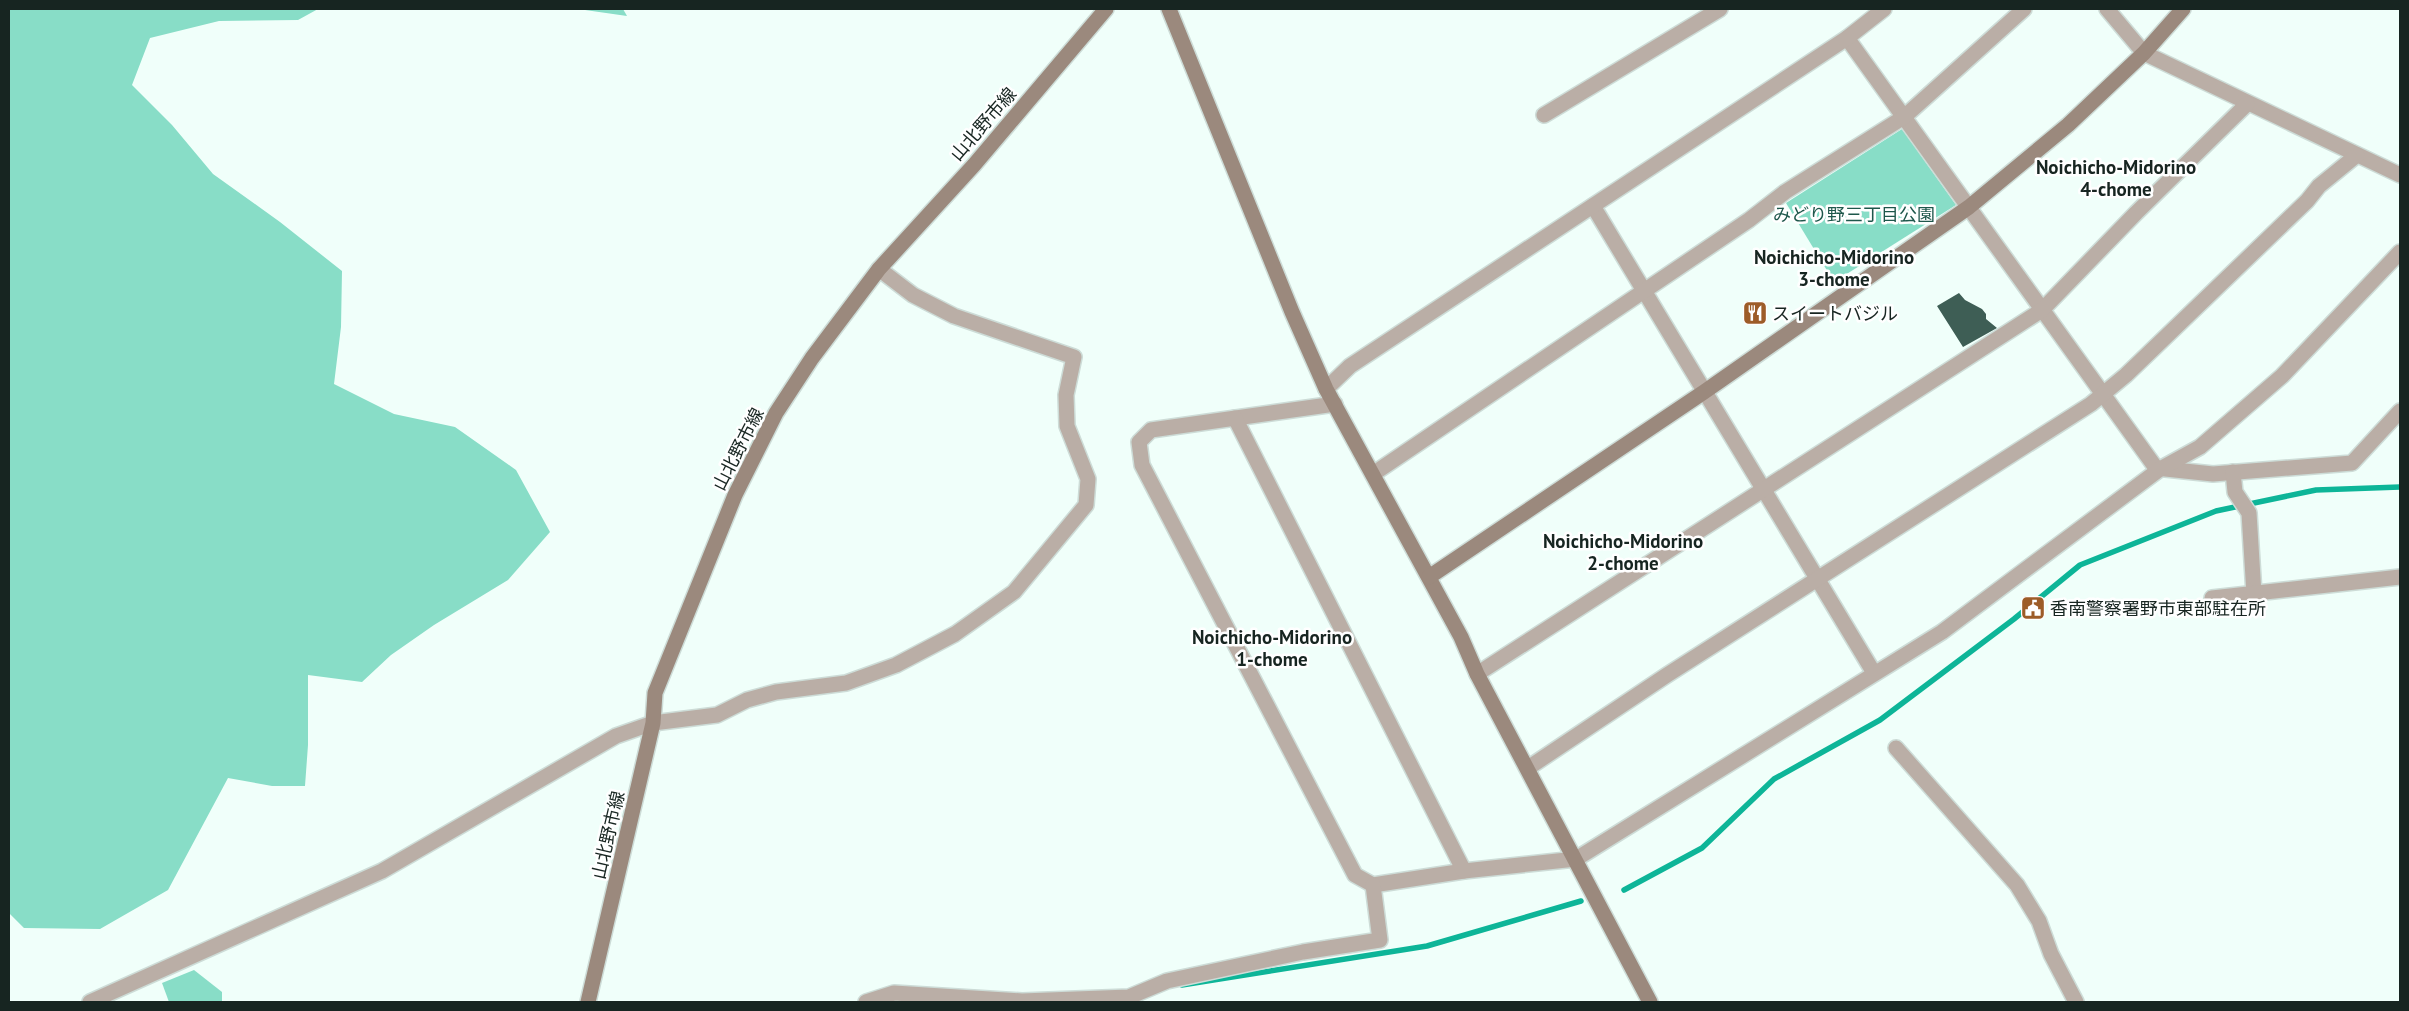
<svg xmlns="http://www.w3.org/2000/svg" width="2409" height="1011" font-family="'PT Sans','Noto Sans JP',sans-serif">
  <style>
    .green { fill: #88ddc7 }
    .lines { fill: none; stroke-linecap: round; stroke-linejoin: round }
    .stream { stroke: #0db598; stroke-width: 5.5 }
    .building { fill: #3e5e55 }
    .street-casing { stroke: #cddcd7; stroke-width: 18 }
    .secondary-casing { stroke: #cddcd7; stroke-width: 18 }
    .street { stroke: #baaea6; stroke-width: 15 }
    .secondary { stroke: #9b897d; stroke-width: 15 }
    .labels { text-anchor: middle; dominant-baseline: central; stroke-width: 5; stroke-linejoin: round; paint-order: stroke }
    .street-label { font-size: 18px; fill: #172521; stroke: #fff }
    .park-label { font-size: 18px; fill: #1e574b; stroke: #fff }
    .poi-label { font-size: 18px; fill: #172521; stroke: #fff; text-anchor: start }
    .neighbourhood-label { font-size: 19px; font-weight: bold; fill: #172521; stroke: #fff }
  </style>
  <rect width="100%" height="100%" fill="#f0fffa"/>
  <!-- green -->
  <g class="green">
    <path d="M9,9H318L298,20L219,21L150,38L132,85L172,125L213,174L280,222L342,271L341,327L334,384L394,414L455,427L516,470L550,532L508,580L434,625L391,655L362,682L308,675V745L305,786H272L228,778L168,890L100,929L24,928L9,913Z"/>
    <path d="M578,9H623L627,16Z"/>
    <path d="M1902,129L1956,205L1834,282L1786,203Z"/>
    <path d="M194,970L222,992V1002H169L162,983Z"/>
  </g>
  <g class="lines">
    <!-- stream -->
    <g class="stream">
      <path d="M1624,890L1702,848L1774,779L1880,720L2014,619L2080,565L2216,511L2316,490L2400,487"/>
      <path d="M1182,985L1427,946L1581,901"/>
    </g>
  </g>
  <!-- building -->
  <path class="building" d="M1959,293L1965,300L1982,309L1986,314V319L1997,328L1963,347L1937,306Z"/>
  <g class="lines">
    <defs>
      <g id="street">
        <path d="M2107,9L2144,53L2400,175"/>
        <path d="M1847,38L2156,468L2213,474L2352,463L2400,411"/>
        <path d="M1544,115L1720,9"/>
        <path d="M1593,206L1874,673"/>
        <path d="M1326,389L1350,366L1847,38L1884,9"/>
        <path d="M1335,404L1151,430L1139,442L1142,465L1355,875L1373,885L1464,871L1576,859L1942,632L2160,469L2200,447L2282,376L2400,252"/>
        <path d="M1235,418L1464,871"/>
        <path d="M2233,472L2235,492L2249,513L2254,594"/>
        <path d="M1373,474L1749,220L1785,192L1904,117L2024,9"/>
        <path d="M2212,598L2400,577"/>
        <path d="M1477,674L2042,310L2136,213L2247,104"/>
        <path d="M1896,748L2017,885L2039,921L2051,954L2076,1002"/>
        <path d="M1528,768L1667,675L2091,404L2126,375L2307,201L2319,186L2357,155"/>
        <path d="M90,1002L382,871L616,736L653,723L717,715L747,700L776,692L846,683L896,665L955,634L1014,592L1086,505L1088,479L1067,426L1066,395L1074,357L954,316L913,295L879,269"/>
        <path d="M866,1002L894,993L1022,1001L1129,997L1167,981L1303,952L1380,940L1373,885"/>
      </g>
      <g id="secondary">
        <path d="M1169,9L1292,312L1326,389L1461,637L1477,674L1650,1002"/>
        <path d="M1429,577L1704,392L1969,207L2068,125L2144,53L2183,9"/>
        <path d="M588,1002L653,723L655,693L735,495L776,413L812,358L879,269L974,165L1106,9"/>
      </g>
    </defs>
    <!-- street casing -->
    <use href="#street" class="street-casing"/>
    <!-- secondary casing -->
    <use href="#secondary" class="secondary-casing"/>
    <!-- street -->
    <use href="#street" class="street"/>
    <!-- secondary -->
    <use href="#secondary" class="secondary"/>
  </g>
  <!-- icons -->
  <defs>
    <symbol id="restaurant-square" viewBox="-11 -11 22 22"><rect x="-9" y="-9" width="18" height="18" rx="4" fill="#9d5c28" stroke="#fff"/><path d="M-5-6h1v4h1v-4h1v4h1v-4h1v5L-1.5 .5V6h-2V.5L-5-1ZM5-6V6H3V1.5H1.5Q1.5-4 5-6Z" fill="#fff"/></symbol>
    <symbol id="civic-square" viewBox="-11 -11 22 22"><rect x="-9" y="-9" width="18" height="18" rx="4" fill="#9d5c28" stroke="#fff"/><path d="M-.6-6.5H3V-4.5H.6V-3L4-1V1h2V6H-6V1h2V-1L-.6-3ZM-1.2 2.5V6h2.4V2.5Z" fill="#fff"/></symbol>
  </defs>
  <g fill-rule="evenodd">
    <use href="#restaurant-square" x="1741" y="299" width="28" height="28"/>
    <use href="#civic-square" x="2019" y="594" width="28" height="28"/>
  </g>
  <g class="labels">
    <!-- street labels -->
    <g class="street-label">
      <text transform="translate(983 124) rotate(-49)">山北野市線</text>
      <text transform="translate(738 449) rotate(-63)">山北野市線</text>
      <text transform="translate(608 835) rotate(-77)">山北野市線</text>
    </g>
    <!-- park labels -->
    <g class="park-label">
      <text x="1854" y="214">みどり野三丁目公園</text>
    </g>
    <!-- poi labels -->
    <g class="poi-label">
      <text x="1772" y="313">スイートバジル</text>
      <text x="2050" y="608">香南警察署野市東部駐在所</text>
    </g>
    <!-- neighbourhood labels -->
    <g class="neighbourhood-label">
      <text x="2116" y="167">Noichicho-Midorino<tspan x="2116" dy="22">4-chome</tspan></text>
      <text x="1834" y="257">Noichicho-Midorino<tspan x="1834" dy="22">3-chome</tspan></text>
      <text x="1623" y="541">Noichicho-Midorino<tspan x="1623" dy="22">2-chome</tspan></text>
      <text x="1272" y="637">Noichicho-Midorino<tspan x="1272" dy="22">1-chome</tspan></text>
    </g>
  </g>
  <!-- border -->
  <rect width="2409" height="1011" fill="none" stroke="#172521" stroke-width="20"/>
</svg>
